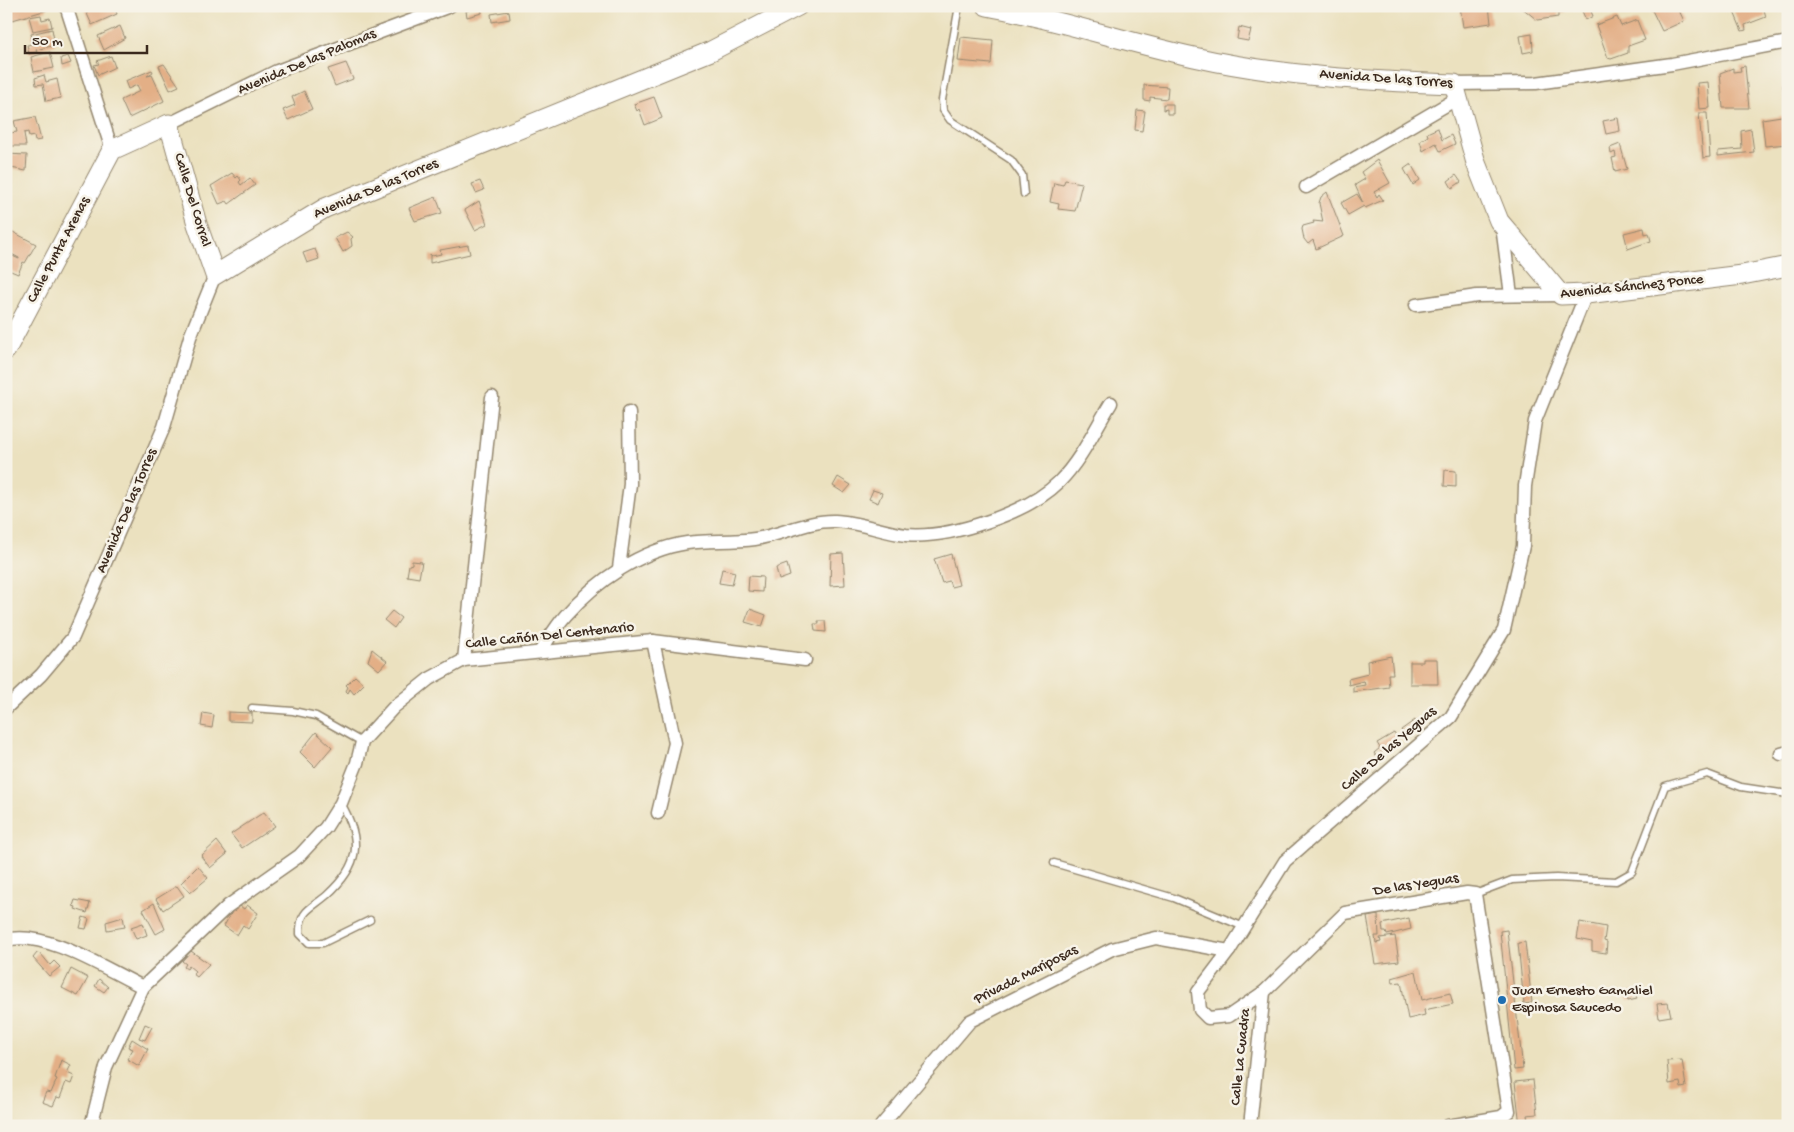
<svg xmlns="http://www.w3.org/2000/svg" width="1794" height="1132" font-family="'Gochi Hand',sans-serif">
  <style>
    .building { fill: #e3af86 }
    .lines { fill: none; stroke-linecap: round; stroke-linejoin: round }
    .lane-casing { stroke: #93866e; stroke-width: 9 }
    .street-casing { stroke: #93866e; stroke-width: 15 }
    .secondary-casing { stroke: #93866e; stroke-width: 21 }
    .lane { stroke: #fff; stroke-width: 6 }
    .street { stroke: #fff; stroke-width: 12 }
    .secondary { stroke: #fff; stroke-width: 19 }
    .poi-dot { fill: #1f6fb2; stroke: #f7f3e8; stroke-width: 2 }
    .labels { text-anchor: middle; dominant-baseline: central; stroke-width: 5; stroke-linejoin: round; paint-order: stroke }
    .street-label { font-size: 15px; fill: #3b2a1e; stroke: #f7f3e8 }
    .poi-label { font-size: 15px; fill: #3b2a1e; stroke: #f7f3e8; text-anchor: start }
  </style>
  <rect width="100%" height="100%" fill="#f7f3e8"/>
  <filter id="ink" filterUnits="userSpaceOnUse"><feTurbulence type="fractalNoise" baseFrequency=".02" numOctaves="2"/><feDisplacementMap in="SourceGraphic" scale="10" xChannelSelector="R" yChannelSelector="G"/><feConvolveMatrix kernelMatrix="1 2 1 2 8 2 1 2 1" color-interpolation-filters="sRGB"/></filter>
  <filter id="wash" filterUnits="userSpaceOnUse"><feTurbulence type="fractalNoise" baseFrequency=".0096" numOctaves="4" result="noise"/><feDisplacementMap in="SourceGraphic" scale="20" xChannelSelector="R" yChannelSelector="G"/><feGaussianBlur stdDeviation="1.12" result="paint"/><feColorMatrix in="noise" values="0 0 0 0 0 0 0 0 0 0 0 0 0 0 0 0 0 1.4 0 .05"/><feComposite in="paint" operator="in"/></filter>
  <g filter="url(#wash)">
    <rect width="100%" height="100%" fill="#ebe1bf"/>
    <g id="blocks">
      <!-- building -->
      <g class="building">
        <path d="M6,6H46L47,10L9,21Z"/>
        <path d="M86,6H114L117,14L92,25L84,7Z"/>
        <path d="M481,6L482,13L467,17L466,11Z"/>
        <path d="M1460,6H1489L1491,23L1463,27Z"/>
        <path d="M1520,6H1565V12L1558,13V17L1537,20Z"/>
        <path d="M1650,6H1677L1684,21L1662,31Z"/>
        <path d="M1736,6H1763L1766,17L1745,25L1746,30L1742,31L1732,7Z"/>
        <path d="M1589,7L1593,16L1586,20L1582,11Z"/>
        <path d="M509,11L510,19L492,22L491,14Z"/>
        <path d="M41,15L42,20L50,18L52,27L33,31L29,17Z"/>
        <path d="M1617,17L1621,26L1637,20L1645,40L1628,46V53L1611,59L1608,58L1596,25Z"/>
        <path d="M120,26L125,38L104,50L98,36Z"/>
        <path d="M1239,27L1251,30L1248,41L1237,39Z"/>
        <path d="M52,29L55,45L36,50L37,52L29,54L27,45L33,44L31,34Z"/>
        <path d="M1532,34L1533,51L1523,53L1520,36Z"/>
        <path d="M961,37L993,40L991,64L958,61Z"/>
        <path d="M50,52L54,68L34,72L31,57Z"/>
        <path d="M68,56L71,63L62,66L61,58Z"/>
        <path d="M111,56L115,67L98,75L94,65L99,64L97,61Z"/>
        <path d="M346,63L353,79L335,86L328,69Z"/>
        <path d="M164,64L179,86L170,90L159,66Z"/>
        <path d="M1745,66L1749,108H1723L1720,73L1733,68V72L1741,71L1740,67Z"/>
        <path d="M152,70L153,72L147,76L152,75L164,101L129,118L121,100L140,91L137,85L128,89L125,81Z"/>
        <path d="M44,75L46,82L57,79L61,98L46,101L43,84L36,85L35,78Z"/>
        <path d="M1708,82L1710,108L1699,109L1697,83Z"/>
        <path d="M1788,84V114H1786L1783,85Z"/>
        <path d="M1144,85L1168,87L1167,99L1150,97V101L1144,100Z"/>
        <path d="M304,91L312,109L288,120L283,110L295,105L292,97Z"/>
        <path d="M654,97L662,118L645,125L639,109L637,111L634,104Z"/>
        <path d="M1163,104H1173V114H1167V109L1163,110Z"/>
        <path d="M1137,110L1145,111L1142,131L1135,130Z"/>
        <path d="M1699,113H1707L1710,157L1703,158Z"/>
        <path d="M1788,115V144L1765,146L1762,119Z"/>
        <path d="M35,117L41,140L35,141L34,136L29,137L28,132L24,133L26,146H11L10,133L17,132L14,121Z"/>
        <path d="M1618,118L1620,131L1606,134L1603,121Z"/>
        <path d="M1438,128L1442,140L1451,135L1455,144L1440,151L1436,143L1423,151L1420,141L1428,136L1427,133Z"/>
        <path d="M1751,129L1754,152L1718,156V151L1742,149L1741,131Z"/>
        <path d="M1620,144L1627,169L1615,172L1612,158L1616,157L1615,152L1611,154L1610,148Z"/>
        <path d="M6,154L27,155L26,171L6,167Z"/>
        <path d="M1377,160L1390,183L1374,192L1377,197L1379,194L1383,200L1365,208L1364,206L1348,215L1341,203L1357,194L1363,203L1355,185L1365,179L1361,172Z"/>
        <path d="M1411,164L1420,180L1413,185L1404,169Z"/>
        <path d="M232,173L236,178L238,176L241,180L239,182L241,185L250,178L255,185L229,204L227,201L219,204L211,186Z"/>
        <path d="M1456,175L1461,182L1452,188L1448,181Z"/>
        <path d="M1065,180L1082,183L1075,211L1058,209L1059,204L1050,202L1054,183L1063,185Z"/>
        <path d="M480,181L484,190L476,193L472,184Z"/>
        <path d="M1327,192L1344,236L1316,249L1313,240L1308,244L1304,239L1302,229L1303,226L1314,223L1313,221L1323,222L1319,203L1321,197Z"/>
        <path d="M436,197L442,213L415,221L409,208Z"/>
        <path d="M479,201L487,224L475,230L465,210Z"/>
        <path d="M1644,228L1645,234L1649,233L1651,241L1628,249L1624,233Z"/>
        <path d="M11,231L36,244L25,263L23,262L18,274L6,269V253L19,259V258L6,251V239Z"/>
        <path d="M347,232L353,237L351,239L352,246L343,252L335,238Z"/>
        <path d="M468,245L470,254L430,263V254L432,256L441,254L440,250Z"/>
        <path d="M315,249L319,259L307,263L303,253Z"/>
        <path d="M1445,470L1456,471V487L1444,486Z"/>
        <path d="M838,477L851,485L844,493L833,486Z"/>
        <path d="M873,490L882,493L878,503L869,499Z"/>
        <path d="M843,553L845,585L830,586L831,554Z"/>
        <path d="M951,554L959,585L951,587L949,581L942,583L934,559Z"/>
        <path d="M412,561L422,562L419,578L407,576L409,565L412,564Z"/>
        <path d="M787,564L790,576L779,580L776,568Z"/>
        <path d="M722,569L735,572L732,585L719,583Z"/>
        <path d="M749,576L763,577L762,592L748,591Z"/>
        <path d="M750,609L766,615L762,627L745,622Z"/>
        <path d="M392,611L401,618L394,628L384,620Z"/>
        <path d="M818,621H825L826,632L815,631L814,624H819Z"/>
        <path d="M372,649L387,661L379,670L368,661Z"/>
        <path d="M1391,656L1393,674H1388L1389,687L1353,692V687L1365,685L1364,681L1349,685L1348,679L1368,674L1367,661Z"/>
        <path d="M1423,659H1437L1438,684H1410V662H1423Z"/>
        <path d="M355,676L364,684L354,694L350,689L348,693L346,691L348,687L346,685Z"/>
        <path d="M228,712L252,713V722L228,721Z"/>
        <path d="M203,713L214,715L212,728L201,726Z"/>
        <path d="M1415,720L1418,725L1405,736L1401,730Z"/>
        <path d="M316,732L332,747L315,767L300,752Z"/>
        <path d="M1394,733L1398,740L1376,756L1374,753L1380,748L1377,743Z"/>
        <path d="M264,812L275,826L242,848L231,834Z"/>
        <path d="M217,841L227,854L210,868L201,856Z"/>
        <path d="M198,866L208,878L190,893L181,883Z"/>
        <path d="M177,886L184,896L163,910L156,899Z"/>
        <path d="M75,900L90,903L87,913L75,909L76,907L73,906Z"/>
        <path d="M154,903L165,929L156,934L143,910Z"/>
        <path d="M247,905L258,913L248,929L243,925L237,935L224,926L233,910L235,912L240,906L244,909Z"/>
        <path d="M1378,915L1379,936H1375L1376,943L1381,942L1380,938L1395,936L1399,961L1375,964L1367,917Z"/>
        <path d="M83,917L89,919L86,929L80,928Z"/>
        <path d="M123,917L125,927L107,930L106,922Z"/>
        <path d="M1409,918L1411,929L1387,935L1386,932H1383L1382,924Z"/>
        <path d="M1580,922L1606,927L1604,941L1607,942L1606,953L1592,951V942L1577,939Z"/>
        <path d="M143,923L147,935L136,939L131,927Z"/>
        <path d="M1507,930L1523,1069L1514,1070L1500,931Z"/>
        <path d="M1525,942L1532,1003L1524,1004L1518,943Z"/>
        <path d="M191,951L209,964L197,977L193,974L195,971L189,966L187,969L184,967L186,964L182,961Z"/>
        <path d="M37,953L41,954L50,965L54,961L60,967L49,976L33,958Z"/>
        <path d="M71,969L88,978L78,996L62,988Z"/>
        <path d="M1416,971L1422,1000L1450,993L1453,1004L1424,1010L1425,1015L1408,1019L1401,982L1393,983L1392,978Z"/>
        <path d="M99,979L108,987L104,992L95,986Z"/>
        <path d="M1635,990L1637,999L1628,1001L1625,993Z"/>
        <path d="M1668,1003L1671,1016L1659,1018L1657,1004Z"/>
        <path d="M145,1024L152,1027L145,1040L139,1038Z"/>
        <path d="M132,1039L148,1049L139,1066L127,1059L133,1049L128,1047Z"/>
        <path d="M61,1060L71,1065L67,1073L74,1076L71,1084L66,1082L60,1098L57,1097L53,1106L42,1102L46,1092L51,1093L57,1079L55,1078Z"/>
        <path d="M1682,1060L1686,1087L1681,1088L1680,1082L1669,1084L1667,1061Z"/>
        <path d="M1533,1080L1537,1114L1527,1115L1529,1126H1520L1515,1082Z"/>
      </g>
    </g>
  </g>
  <g filter="url(#ink)">
    <use href="#blocks" fill-opacity="0" stroke="#93866e" stroke-width="1"/>
    <g class="lines">
      <defs>
        <g id="lane">
          <path d="M959,6L942,100L943,110L950,120L1011,160L1022,175L1024,194"/>
          <path d="M252,708L293,711L316,716L362,742"/>
          <path d="M341,803C363,841 360,865 327,895C311,909 299,910 300,934L309,943H323L370,920"/>
          <path d="M1054,863L1174,898L1244,927"/>
          <path d="M1475,894L1512,880L1556,878L1616,881L1632,872L1665,786L1707,774L1741,787L1788,794"/>
        </g>
        <g id="street">
          <path d="M66,6L112,150"/>
          <path d="M1454,84L1536,83L1672,64L1788,42"/>
          <path d="M169,124L277,71L450,6"/>
          <path d="M1306,187L1458,98"/>
          <path d="M1502,226L1511,295"/>
          <path d="M1416,305L1477,296L1561,295"/>
          <path d="M619,568L630,484L629,412"/>
          <path d="M653,641L675,743L658,813"/>
          <path d="M540,652C548,640 556,626 566,615C596,581 641,550 687,543C709,540 732,542 755,539C782,535 808,520 835,521C859,522 882,532 906,535C949,539 1028,513 1059,482C1081,460 1095,429 1111,403"/>
          <path d="M464,660L492,397"/>
          <path d="M6,708L41,675L73,637L164,427L190,337L215,275"/>
          <path d="M1781,754L1788,752"/>
          <path d="M6,940C45,929 107,970 143,987"/>
          <path d="M91,1126L106,1067L143,987L228,906L299,856L326,827L341,803L357,763L362,742L394,707L429,679L464,660L653,641L805,660"/>
          <path d="M881,1126L970,1021L1112,949L1156,938L1229,951"/>
          <path d="M1250,1126L1264,992"/>
          <path d="M1448,1126L1501,1117L1509,1111L1475,894L1467,893L1345,913L1264,992L1229,1016L1208,1018L1200,1010L1198,992L1229,951L1285,861L1451,717L1504,630L1523,546L1525,486L1535,421L1586,294"/>
        </g>
        <g id="secondary">
          <path d="M987,6C1057,19 1125,42 1194,57C1278,76 1367,81 1454,84L1476,163L1499,221L1561,295L1586,294L1742,275L1788,266"/>
          <path d="M6,350L112,150L169,124L197,224L215,275L325,208L711,51L798,6"/>
        </g>
      </defs>
      <!-- lane casing -->
      <use href="#lane" class="lane-casing"/>
      <!-- street casing -->
      <use href="#street" class="street-casing"/>
      <!-- secondary casing -->
      <use href="#secondary" class="secondary-casing"/>
      <!-- lane -->
      <use href="#lane" class="lane"/>
      <!-- street -->
      <use href="#street" class="street"/>
      <!-- secondary -->
      <use href="#secondary" class="secondary"/>
    </g>
  </g>
  <!-- markers -->
  <circle class="poi-dot" cx="1502" cy="1000" r="5"/>
  <g class="labels">
    <!-- street labels -->
    <g class="street-label">
      <text transform="translate(307 62) rotate(-23)">Avenida De las Palomas</text>
      <text transform="translate(1386 79) rotate(4)">Avenida De las Torres</text>
      <text transform="translate(376 189) rotate(-23)">Avenida De las Torres</text>
      <text transform="translate(192 200) rotate(73)">Calle Del Corral</text>
      <text transform="translate(59 250) rotate(-62)">Calle Punta Arenas</text>
      <text transform="translate(1632 287) rotate(-6)">Avenida Sánchez Ponce</text>
      <text transform="translate(127 511) rotate(-67)">Avenida De las Torres</text>
      <text transform="translate(550 636) rotate(-6)">Calle Cañón Del Centenario</text>
      <text transform="translate(1389 749) rotate(-41)">Calle De las Yeguas</text>
      <text transform="translate(1416 885) rotate(-9)">De las Yeguas</text>
      <text transform="translate(1026 975) rotate(-27)">Privada Mariposas</text>
      <text transform="translate(1241 1057) rotate(-84)">Calle La Cuadra</text>
    </g>
    <!-- poi labels -->
    <g class="poi-label">
      <text x="1512" y="991">Juan Ernesto Gamaliel<tspan x="1512" dy="17">Espinosa Saucedo</tspan></text>
    </g>
  </g>
  <!-- margin -->
  <rect width="1794" height="1132" fill="none" stroke="#f7f3e8" stroke-width="25"/>
  <!-- scale -->
  <path d="M25 45v8h122v-8" fill="none" stroke="#3b2a1e" stroke-width="2.5"/>
  <text x="32" y="45" font-size="15" fill="#3b2a1e" stroke="#f7f3e8" stroke-width="4" paint-order="stroke">50 m</text>
</svg>
